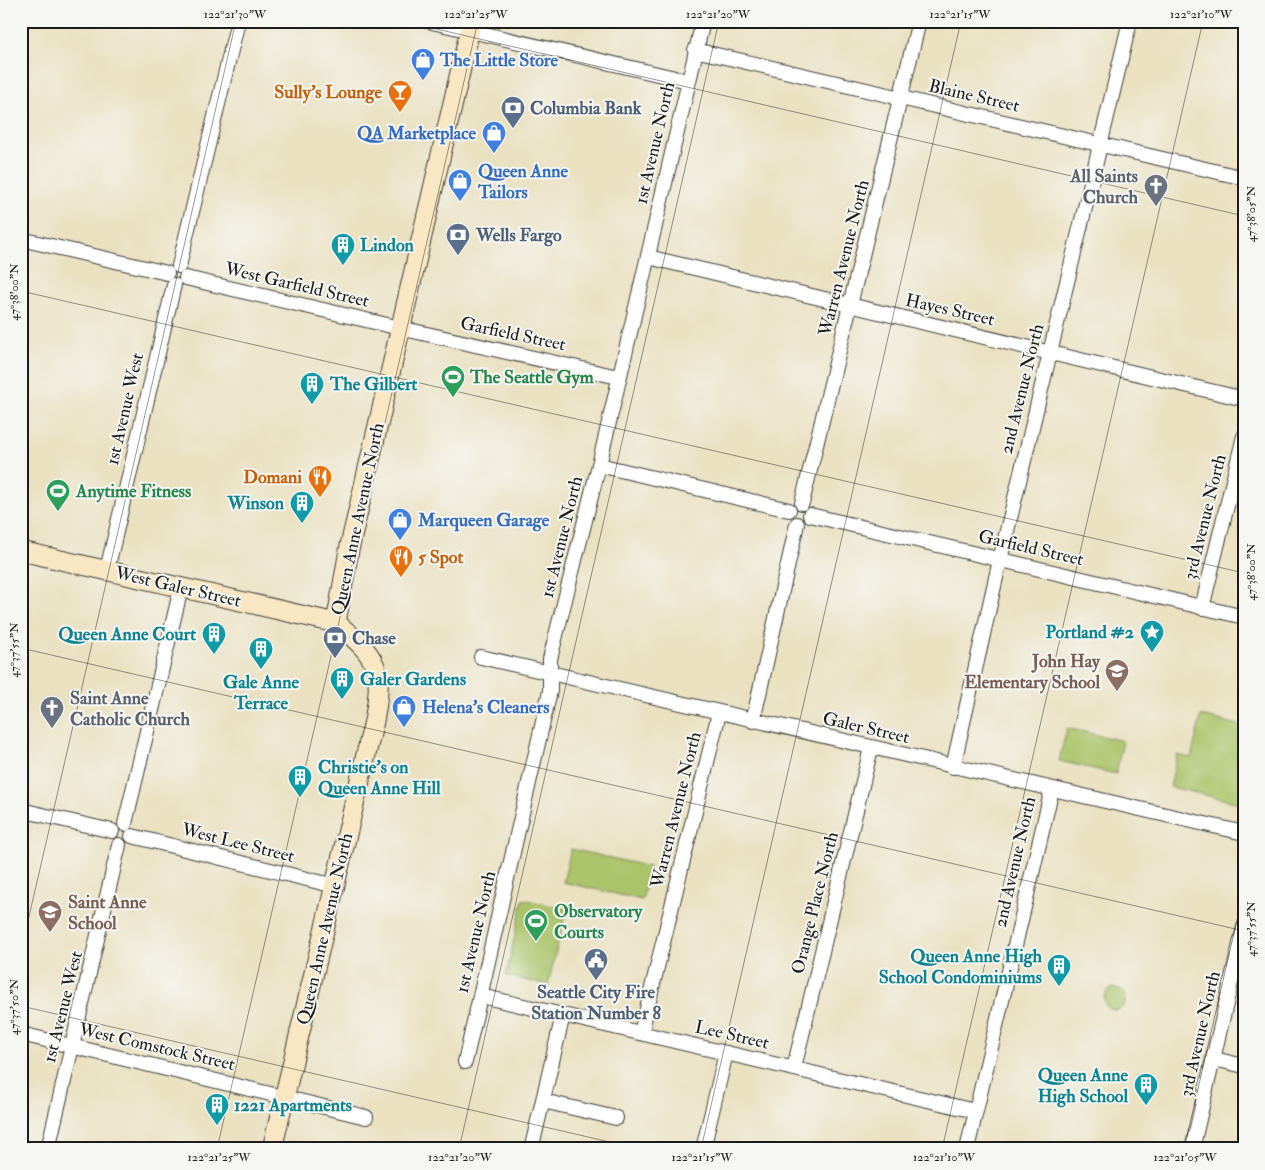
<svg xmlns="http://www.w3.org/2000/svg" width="1265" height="1170" font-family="'IM FELL Double Pica',serif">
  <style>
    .green { fill: #abc46a; stroke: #647043 }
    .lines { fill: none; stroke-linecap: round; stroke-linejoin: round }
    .street-casing { stroke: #3b3a35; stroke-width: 16 }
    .secondary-casing { stroke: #3b3a35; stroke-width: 21 }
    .street { stroke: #fff; stroke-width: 14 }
    .secondary { stroke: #f9e7c3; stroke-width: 19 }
    .ticks { fill: none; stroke: #1c1c1c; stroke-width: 1; stroke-opacity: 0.45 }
    .labels { text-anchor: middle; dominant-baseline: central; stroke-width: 4; stroke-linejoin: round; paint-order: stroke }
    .shop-label { font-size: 18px; font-weight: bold; fill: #366cbe; stroke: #f6f6f2; text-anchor: start }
    .food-label { font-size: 18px; font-weight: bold; fill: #c56008; stroke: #f6f6f2; text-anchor: end }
    .street-label { font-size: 18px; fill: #1c1c1c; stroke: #f6f6f2 }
    .service-label { font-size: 18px; font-weight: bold; fill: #4e5e75; stroke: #f6f6f2; text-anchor: start }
    .worship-label { font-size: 18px; font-weight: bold; fill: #5b616d; stroke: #f6f6f2; text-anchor: end }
    .culture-label { font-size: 18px; font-weight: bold; fill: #0d838f; stroke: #f6f6f2; text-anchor: start }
    .leisure-label { font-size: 18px; font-weight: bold; fill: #27864d; stroke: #f6f6f2; text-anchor: start }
    .education-label { font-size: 18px; font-weight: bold; fill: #785e54; stroke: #f6f6f2; text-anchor: end }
    .neatline { fill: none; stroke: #1c1c1c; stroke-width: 2 }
    .ticks-label { font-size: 12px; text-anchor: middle; fill: #1c1c1c }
  </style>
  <rect width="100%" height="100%" fill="#f6f6f2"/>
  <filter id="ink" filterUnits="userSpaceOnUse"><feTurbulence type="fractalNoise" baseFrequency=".02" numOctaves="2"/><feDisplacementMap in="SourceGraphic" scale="10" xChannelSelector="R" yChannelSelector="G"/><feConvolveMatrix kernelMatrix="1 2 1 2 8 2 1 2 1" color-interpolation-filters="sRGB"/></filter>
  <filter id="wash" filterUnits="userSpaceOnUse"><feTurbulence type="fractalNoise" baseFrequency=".0096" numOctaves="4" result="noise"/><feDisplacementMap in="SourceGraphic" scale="20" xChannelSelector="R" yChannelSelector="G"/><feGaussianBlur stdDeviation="1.12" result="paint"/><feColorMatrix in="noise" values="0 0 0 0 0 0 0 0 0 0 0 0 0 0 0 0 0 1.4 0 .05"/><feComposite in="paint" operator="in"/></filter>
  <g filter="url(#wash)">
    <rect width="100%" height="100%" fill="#eae1c1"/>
    <!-- green -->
    <g class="green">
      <path d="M1201,716L1244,726V804L1170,787L1177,755L1191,758Z"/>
      <path d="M1067,728L1123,741L1116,774L1059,761Z"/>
      <path d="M571,849L650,867L642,900L563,882Z"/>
      <path d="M523,899L566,909L548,985L506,976Z"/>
      <circle cx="1115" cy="999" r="11"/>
    </g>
  </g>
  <g filter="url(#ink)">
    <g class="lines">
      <defs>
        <g id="street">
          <path d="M428,21L688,81"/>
          <path d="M695,50L1244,178"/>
          <path d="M21,239L167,273"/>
          <path d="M648,257L1244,399"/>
          <path d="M179,266L238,21"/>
          <path d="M186,278L400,328L618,377"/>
          <path d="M599,465L789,510"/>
          <path d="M802,503L919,21"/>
          <path d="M810,515L1244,617"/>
          <path d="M107,570L174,285"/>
          <path d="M1202,608L1244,436"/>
          <path d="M481,657L1244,833"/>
          <path d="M753,721L797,524"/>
          <path d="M953,767L1000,560L1130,21"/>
          <path d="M21,810L112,831"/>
          <path d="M125,824L181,588"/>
          <path d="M132,836L335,886"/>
          <path d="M481,996L975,1111"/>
          <path d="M641,1033L719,713"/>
          <path d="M21,1034L366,1117"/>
          <path d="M1214,1059L1244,1066"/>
          <path d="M465,1062L550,691V659L599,465L703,21"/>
          <path d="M794,1068L871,748"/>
          <path d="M543,1101L616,1118"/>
          <path d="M532,1146L563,1015"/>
          <path d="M48,1149L119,845"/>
          <path d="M703,1149L726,1053"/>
          <path d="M967,1149L1052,789"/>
          <path d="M1192,1149L1244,927"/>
        </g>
        <g id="secondary">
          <path d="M21,551L336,623C378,657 384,668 374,721L272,1149"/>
          <path d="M336,623L349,550L472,21"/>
        </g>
      </defs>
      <!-- street casing -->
      <use href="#street" class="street-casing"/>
      <!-- secondary casing -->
      <use href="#secondary" class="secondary-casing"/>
      <!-- street -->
      <use href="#street" class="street"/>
      <!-- secondary -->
      <use href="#secondary" class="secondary"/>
    </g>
  </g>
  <!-- ticks -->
  <path class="ticks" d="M402,21L1244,216M21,291L1244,573M21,648L1244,931M21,951L236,21M21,1006L640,1149M217,1149L478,21M459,1149L719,21M701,1149L961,21M942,1149L1203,21M1184,1149L1244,890"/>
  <!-- icons -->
  <defs>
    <symbol id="shop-pin" viewBox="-11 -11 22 30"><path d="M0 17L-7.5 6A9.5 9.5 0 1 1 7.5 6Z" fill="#3f7fe0" stroke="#f6f6f2"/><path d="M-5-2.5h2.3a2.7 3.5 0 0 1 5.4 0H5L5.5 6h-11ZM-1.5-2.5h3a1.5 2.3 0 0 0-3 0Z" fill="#fff"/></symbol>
    <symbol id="bar-pin" viewBox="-11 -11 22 30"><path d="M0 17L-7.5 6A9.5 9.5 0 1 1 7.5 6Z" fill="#e8710a" stroke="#f6f6f2"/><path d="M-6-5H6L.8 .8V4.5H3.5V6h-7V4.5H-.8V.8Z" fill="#fff"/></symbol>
    <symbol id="bank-pin" viewBox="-11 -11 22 30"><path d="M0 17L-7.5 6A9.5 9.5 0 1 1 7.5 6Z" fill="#5c6f8a" stroke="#f6f6f2"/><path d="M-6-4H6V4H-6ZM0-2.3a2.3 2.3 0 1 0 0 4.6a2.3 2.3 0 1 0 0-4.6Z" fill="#fff"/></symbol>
    <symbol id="church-pin" viewBox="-11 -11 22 30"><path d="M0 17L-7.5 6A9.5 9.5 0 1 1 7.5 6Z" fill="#6b7280" stroke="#f6f6f2"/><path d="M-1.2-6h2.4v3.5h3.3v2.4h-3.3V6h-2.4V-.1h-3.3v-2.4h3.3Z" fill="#fff"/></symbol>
    <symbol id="building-pin" viewBox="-11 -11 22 30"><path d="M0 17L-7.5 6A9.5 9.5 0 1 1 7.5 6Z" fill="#0f9aa8" stroke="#f6f6f2"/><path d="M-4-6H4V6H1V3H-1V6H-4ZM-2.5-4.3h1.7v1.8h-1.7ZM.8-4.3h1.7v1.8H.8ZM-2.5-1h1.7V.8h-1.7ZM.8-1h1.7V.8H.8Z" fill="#fff"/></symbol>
    <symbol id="stadium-pin" viewBox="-11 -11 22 30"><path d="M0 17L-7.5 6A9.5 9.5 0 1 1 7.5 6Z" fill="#2e9e5b" stroke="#f6f6f2"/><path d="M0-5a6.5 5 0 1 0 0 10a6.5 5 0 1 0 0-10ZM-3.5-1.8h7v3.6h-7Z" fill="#fff"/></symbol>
    <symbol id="restaurant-pin" viewBox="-11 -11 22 30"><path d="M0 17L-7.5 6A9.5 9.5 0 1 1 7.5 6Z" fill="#e8710a" stroke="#f6f6f2"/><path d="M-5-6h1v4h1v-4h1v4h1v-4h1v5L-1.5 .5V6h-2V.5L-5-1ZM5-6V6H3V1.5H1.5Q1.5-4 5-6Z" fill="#fff"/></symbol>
    <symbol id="sight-pin" viewBox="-11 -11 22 30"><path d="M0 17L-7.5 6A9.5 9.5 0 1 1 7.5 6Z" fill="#0f9aa8" stroke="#f6f6f2"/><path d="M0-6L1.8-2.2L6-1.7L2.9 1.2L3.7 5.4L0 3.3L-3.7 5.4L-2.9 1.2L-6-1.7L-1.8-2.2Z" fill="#fff"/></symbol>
    <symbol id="school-pin" viewBox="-11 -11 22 30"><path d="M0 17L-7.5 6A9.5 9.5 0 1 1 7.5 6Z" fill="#8d6e63" stroke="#f6f6f2"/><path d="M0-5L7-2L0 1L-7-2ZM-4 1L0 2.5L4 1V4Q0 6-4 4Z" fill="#fff"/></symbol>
    <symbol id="civic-pin" viewBox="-11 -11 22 30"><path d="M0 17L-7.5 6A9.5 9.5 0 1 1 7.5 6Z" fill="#5c6f8a" stroke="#f6f6f2"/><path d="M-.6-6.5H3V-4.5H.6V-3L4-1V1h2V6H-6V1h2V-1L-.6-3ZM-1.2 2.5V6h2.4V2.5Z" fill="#fff"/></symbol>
  </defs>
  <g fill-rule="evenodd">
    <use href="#shop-pin" x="409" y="46" width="28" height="38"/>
    <use href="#bar-pin" x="386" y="78" width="28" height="38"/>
    <use href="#bank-pin" x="499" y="94" width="28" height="38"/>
    <use href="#shop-pin" x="480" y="119" width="28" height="38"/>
    <use href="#shop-pin" x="446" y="167" width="28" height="38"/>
    <use href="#church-pin" x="1142" y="172" width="28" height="38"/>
    <use href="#bank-pin" x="444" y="221" width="28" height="38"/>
    <use href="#building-pin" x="329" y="231" width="28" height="38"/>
    <use href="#stadium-pin" x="439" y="363" width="28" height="38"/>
    <use href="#building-pin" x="298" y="370" width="28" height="38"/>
    <use href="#restaurant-pin" x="306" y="463" width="28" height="38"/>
    <use href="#stadium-pin" x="44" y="477" width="28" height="38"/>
    <use href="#building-pin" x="288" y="489" width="28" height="38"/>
    <use href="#shop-pin" x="386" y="506" width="28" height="38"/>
    <use href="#restaurant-pin" x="387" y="543" width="28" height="38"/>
    <use href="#sight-pin" x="1138" y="618" width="28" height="38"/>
    <use href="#building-pin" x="200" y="620" width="28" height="38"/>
    <use href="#bank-pin" x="321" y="624" width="28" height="38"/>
    <use href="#building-pin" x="247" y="635" width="28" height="38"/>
    <use href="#school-pin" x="1103" y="657" width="28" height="38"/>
    <use href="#building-pin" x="328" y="665" width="28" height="38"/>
    <use href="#shop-pin" x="390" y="693" width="28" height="38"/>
    <use href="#church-pin" x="38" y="694" width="28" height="38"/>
    <use href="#building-pin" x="286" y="763" width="28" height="38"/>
    <use href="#school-pin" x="36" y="898" width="28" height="38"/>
    <use href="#stadium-pin" x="522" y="907" width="28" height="38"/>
    <use href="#civic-pin" x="582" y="946" width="28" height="38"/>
    <use href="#building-pin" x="1045" y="952" width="28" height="38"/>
    <use href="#building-pin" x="1132" y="1071" width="28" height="38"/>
    <use href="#building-pin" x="203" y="1091" width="28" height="38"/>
  </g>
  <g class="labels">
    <!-- shop labels -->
    <g class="shop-label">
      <text x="440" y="60">The Little Store</text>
      <text x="476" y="133" text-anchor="end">QA Marketplace</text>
      <text x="478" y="171">Queen Anne<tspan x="478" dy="21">Tailors</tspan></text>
      <text x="418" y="520">Marqueen Garage</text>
      <text x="422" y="707">Helena’s Cleaners</text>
    </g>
    <!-- food labels -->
    <g class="food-label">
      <text x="382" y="92">Sully's Lounge</text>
      <text x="302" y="477">Domani</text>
      <text x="418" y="557" text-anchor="start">5 Spot</text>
    </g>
    <!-- street labels -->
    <g class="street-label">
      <text transform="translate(974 96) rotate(13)">Blaine Street</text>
      <text transform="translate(655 143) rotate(-77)">1st Avenue North</text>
      <text transform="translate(844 258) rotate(-76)">Warren Avenue North</text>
      <text transform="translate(297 285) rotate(13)">West Garfield Street</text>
      <text transform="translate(950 310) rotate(13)">Hayes Street</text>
      <text transform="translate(513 334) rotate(12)">Garfield Street</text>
      <text transform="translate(1022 389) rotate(-76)">2nd Avenue North</text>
      <text transform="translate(125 409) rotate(-77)">1st Avenue West</text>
      <text transform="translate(1205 517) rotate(-76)">3rd Avenue North</text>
      <text transform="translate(358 519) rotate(-78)">Queen Anne Avenue North</text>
      <text transform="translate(562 537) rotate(-76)">1st Avenue North</text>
      <text transform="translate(1031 548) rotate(13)">Garfield Street</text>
      <text transform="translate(178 587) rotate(13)">West Galer Street</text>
      <text transform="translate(866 728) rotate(13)">Galer Street</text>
      <text transform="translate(676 810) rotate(-76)">Warren Avenue North</text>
      <text transform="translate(238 843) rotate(14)">West Lee Street</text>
      <text transform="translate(1015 862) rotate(-77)">2nd Avenue North</text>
      <text transform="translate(815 903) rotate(-76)">Orange Place North</text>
      <text transform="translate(325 929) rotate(-77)">Queen Anne Avenue North</text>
      <text transform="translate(476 932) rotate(-77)">1st Avenue North</text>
      <text transform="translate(63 1007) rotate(-76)">1st Avenue West</text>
      <text transform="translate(1200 1034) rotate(-77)">3rd Avenue North</text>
      <text transform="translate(732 1035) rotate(13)">Lee Street</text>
      <text transform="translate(157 1047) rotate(13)">West Comstock Street</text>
    </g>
    <!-- service labels -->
    <g class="service-label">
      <text x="530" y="108">Columbia Bank</text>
      <text x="476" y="235">Wells Fargo</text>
      <text x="352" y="638">Chase</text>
      <text x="596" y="992" text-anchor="middle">Seattle City Fire<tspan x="596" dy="21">Station Number 8</tspan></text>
    </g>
    <!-- worship labels -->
    <g class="worship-label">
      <text x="1138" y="176">All Saints<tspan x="1138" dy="21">Church</tspan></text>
      <text x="70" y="698" text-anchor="start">Saint Anne<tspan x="70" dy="21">Catholic Church</tspan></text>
    </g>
    <!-- culture labels -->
    <g class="culture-label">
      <text x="360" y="245">Lindon</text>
      <text x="330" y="384">The Gilbert</text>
      <text x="284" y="503" text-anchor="end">Winson</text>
      <text x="1134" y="632" text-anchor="end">Portland #2</text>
      <text x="196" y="634" text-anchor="end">Queen Anne Court</text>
      <text x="360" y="679">Galer Gardens</text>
      <text x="261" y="682" text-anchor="middle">Gale Anne<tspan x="261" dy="21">Terrace</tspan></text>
      <text x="318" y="767">Christie's on<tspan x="318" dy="21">Queen Anne Hill</tspan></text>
      <text x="1042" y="956" text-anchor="end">Queen Anne High<tspan x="1042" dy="21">School Condominiums</tspan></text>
      <text x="1128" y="1075" text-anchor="end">Queen Anne<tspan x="1128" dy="21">High School</tspan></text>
      <text x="234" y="1105">1221 Apartments</text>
    </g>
    <!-- leisure labels -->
    <g class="leisure-label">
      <text x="470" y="377">The Seattle Gym</text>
      <text x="76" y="491">Anytime Fitness</text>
      <text x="554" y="911">Observatory<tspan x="554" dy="21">Courts</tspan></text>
    </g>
    <!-- education labels -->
    <g class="education-label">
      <text x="1100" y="661">John Hay<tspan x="1100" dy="21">Elementary School</tspan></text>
      <text x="68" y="902" text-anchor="start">Saint Anne<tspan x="68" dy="21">School</tspan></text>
    </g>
  </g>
  <!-- margin -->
  <rect width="1265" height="1170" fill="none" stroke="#f6f6f2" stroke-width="55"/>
  <rect x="28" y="28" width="1210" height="1114" class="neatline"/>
  <g class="ticks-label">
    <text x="235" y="18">122°21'30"W</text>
    <text x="476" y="18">122°21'25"W</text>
    <text x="718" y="18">122°21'20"W</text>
    <text x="960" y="18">122°21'15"W</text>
    <text x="1201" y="18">122°21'10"W</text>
    <text transform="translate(1251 214) rotate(-90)" y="4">47°38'05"N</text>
    <text transform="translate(14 292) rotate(-90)" y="4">47°38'00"N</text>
    <text transform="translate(1251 572) rotate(-90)" y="4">47°38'00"N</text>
    <text transform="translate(14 650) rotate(-90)" y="4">47°37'55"N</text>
    <text transform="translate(1251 929) rotate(-90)" y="4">47°37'55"N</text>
    <text transform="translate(14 1007) rotate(-90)" y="4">47°37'50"N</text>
    <text x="219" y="1161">122°21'25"W</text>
    <text x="460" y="1161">122°21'20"W</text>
    <text x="702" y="1161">122°21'15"W</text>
    <text x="944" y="1161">122°21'10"W</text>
    <text x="1185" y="1161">122°21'05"W</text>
  </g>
</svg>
